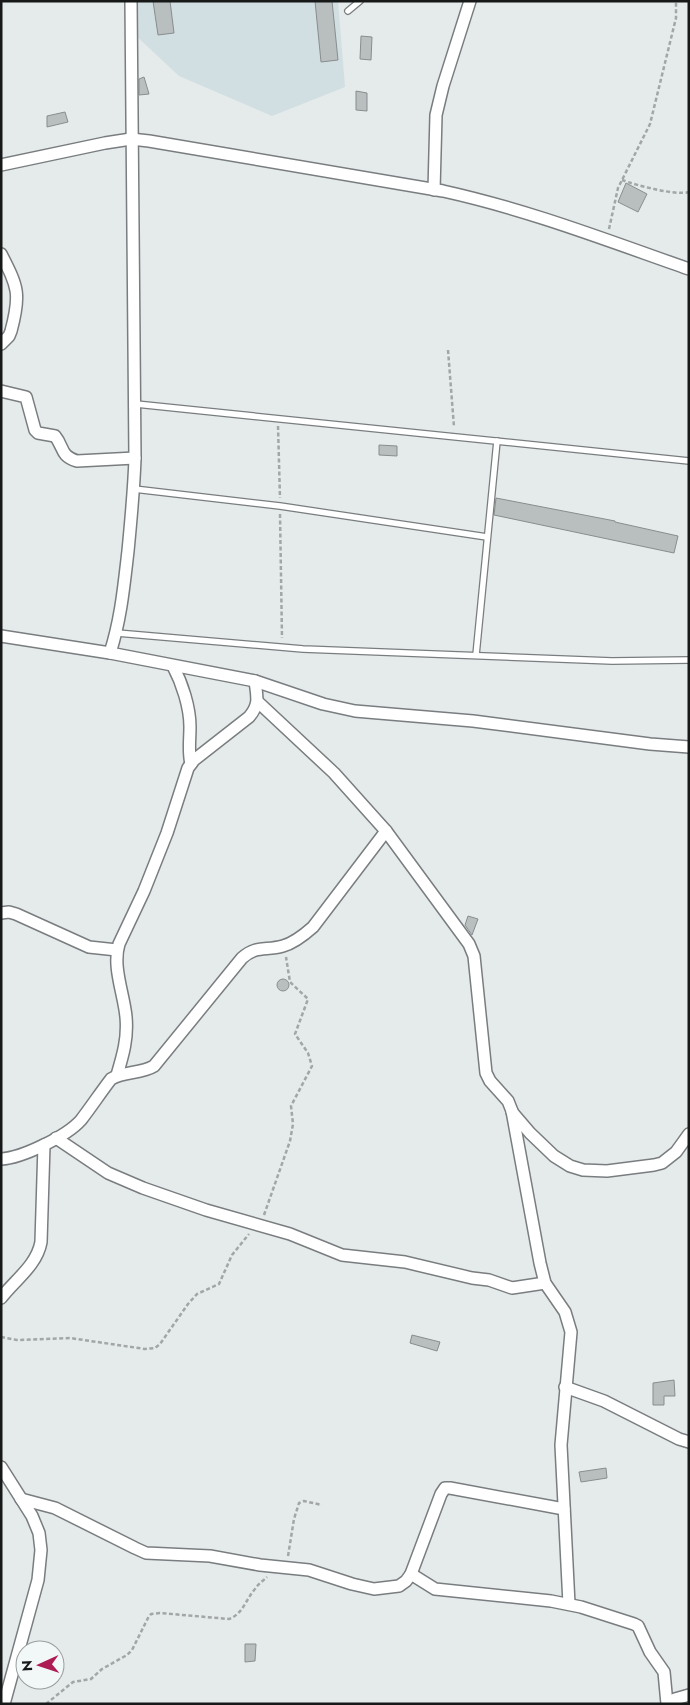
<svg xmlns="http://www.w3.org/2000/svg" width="690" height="1705" font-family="Jost,sans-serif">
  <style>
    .built { fill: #d1dfe2 }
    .building { fill: #b9bebf; stroke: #888d8e }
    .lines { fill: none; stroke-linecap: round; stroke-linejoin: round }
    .lane-casing { stroke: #797d7f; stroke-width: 8 }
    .street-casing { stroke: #797d7f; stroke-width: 14 }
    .path { stroke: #a2a6a6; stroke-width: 2.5; stroke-dasharray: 4 2.5; stroke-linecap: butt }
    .lane { stroke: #fff; stroke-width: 5.5 }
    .street { stroke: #fff; stroke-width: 11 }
  </style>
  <rect width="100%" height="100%" fill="#e5eaeb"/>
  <!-- built -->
  <path class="built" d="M135,1H338L345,87L272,116L179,76L132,32Z"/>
  <!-- building -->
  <g class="building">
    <path d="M153,1H170L174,33L158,35Z"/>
    <path d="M315,1H332L338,60L321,62Z"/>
    <path d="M361,36L372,37L371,60L360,59Z"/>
    <path d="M144,77L149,94L139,95V79Z"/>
    <path d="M356,91L367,93V111L356,110Z"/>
    <path d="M65,112L68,122L47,127V116Z"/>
    <path d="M626,183L647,194L638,212L618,202Z"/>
    <path d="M379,445L397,446V456L379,455Z"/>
    <path d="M496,498L615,521V522L678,536L674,553L494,515Z"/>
    <path d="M468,916L478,919L472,935L465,925Z"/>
    <circle cx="283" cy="985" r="6"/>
    <path d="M412,1335L440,1342L437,1351L410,1343Z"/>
    <path d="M674,1380L675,1396H664V1405H653V1383Z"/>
    <path d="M606,1468L607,1478L581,1482L579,1472Z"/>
    <path d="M245,1644H256L255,1661L245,1662Z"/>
  </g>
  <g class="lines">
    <defs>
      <g id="lane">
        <path d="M348,11L360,1"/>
        <path d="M136,404L689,461"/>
        <path d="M134,489L280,506L487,537"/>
        <path d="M117,633L303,649L612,661L689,660"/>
        <path d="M476,655L497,441"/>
      </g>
      <g id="street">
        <path d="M1,165L105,143L131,139L149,141L443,191C529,210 606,240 689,269"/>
        <path d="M434,190L436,115L443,86L470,1"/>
        <path d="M1,254C18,287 21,294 11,331L9,336L1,344"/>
        <path d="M1,391L26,397L35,430L38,433L55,436C64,447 60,456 77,461L135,458"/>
        <path d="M1,636L110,653L255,681L323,704L355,711L473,721L650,744L689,747"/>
        <path d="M110,653C121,619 124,585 128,551C131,520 134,489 135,458L131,1"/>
        <path d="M173,666C182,683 190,707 190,727C190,740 188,752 191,764"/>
        <path d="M258,702L334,773L386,831L469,944L474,956L486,1073L490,1081L508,1101L512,1111L540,1263L545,1283L565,1312L571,1332L561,1445L569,1604"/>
        <path d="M1,913L9,912L16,914L89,947L117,950"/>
        <path d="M117,1075C123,1055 128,1038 126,1017C124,994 112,967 119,944L144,891L167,833L188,768L194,760L249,717C260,704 257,697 255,681"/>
        <path d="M512,1112L530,1133L554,1156L570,1166L583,1170L607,1171L654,1165L662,1163L676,1152L689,1134"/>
        <path d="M56,1138L108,1173L143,1188L206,1210L290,1234L342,1255L405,1262L472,1278L489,1280L512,1288L545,1283"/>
        <path d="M1,1159C22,1158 67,1136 81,1120C91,1107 101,1092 111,1079C124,1071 141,1074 154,1066L242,958C257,945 265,951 283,946C294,943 304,935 313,927L386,831"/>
        <path d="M1,1298C15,1280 37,1265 41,1242L44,1145"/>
        <path d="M565,1387L604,1401L679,1439L689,1442"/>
        <path d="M1,1467L32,1516L39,1533L41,1550L38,1580L4,1704"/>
        <path d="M21,1499L55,1508L135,1548L146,1553L210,1556L260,1565L309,1570L352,1584L374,1589L399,1586L406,1581L411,1574L441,1494L445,1488H450L564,1509"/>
        <path d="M411,1574L435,1589L551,1601L581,1607L634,1624L638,1626L650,1652L664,1672L667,1704"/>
        <path d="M670,1704L675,1699L689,1695"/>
      </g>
    </defs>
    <!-- lane casing -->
    <use href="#lane" class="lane-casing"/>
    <!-- street casing -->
    <use href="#street" class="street-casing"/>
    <!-- path -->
    <g class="path">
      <path d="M622,180C635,185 676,196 689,192"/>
      <path d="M609,229L618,188L650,124L676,18V1"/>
      <path d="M448,350L454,427"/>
      <path d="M278,426L280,498"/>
      <path d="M280,514L282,638"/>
      <path d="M264,1215L290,1141L293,1124L291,1106L312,1066L308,1053L295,1034L308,999L290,982L286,957"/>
      <path d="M1,1337L17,1340L70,1338L145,1349L155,1348L160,1344L188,1304L197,1294L219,1284L232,1255L249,1234"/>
      <path d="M288,1556L294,1519L299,1503L304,1501L322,1505"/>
      <path d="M46,1704L73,1682L91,1679L102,1669L127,1655L132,1650L148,1618L151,1614L160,1613L229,1619C243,1614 246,1599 255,1589C258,1584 263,1581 267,1577"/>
    </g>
    <!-- lane -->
    <use href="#lane" class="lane"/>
    <!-- street -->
    <use href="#street" class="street"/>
  </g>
  <!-- border -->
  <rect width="690" height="1705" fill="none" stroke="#171919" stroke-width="5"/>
  <!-- north arrow -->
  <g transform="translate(40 1665) rotate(267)"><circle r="24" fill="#f2f7f8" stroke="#9a9e9f"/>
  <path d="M0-4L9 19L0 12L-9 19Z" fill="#ad1c52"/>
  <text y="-8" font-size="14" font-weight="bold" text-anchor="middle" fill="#171919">N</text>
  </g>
</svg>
